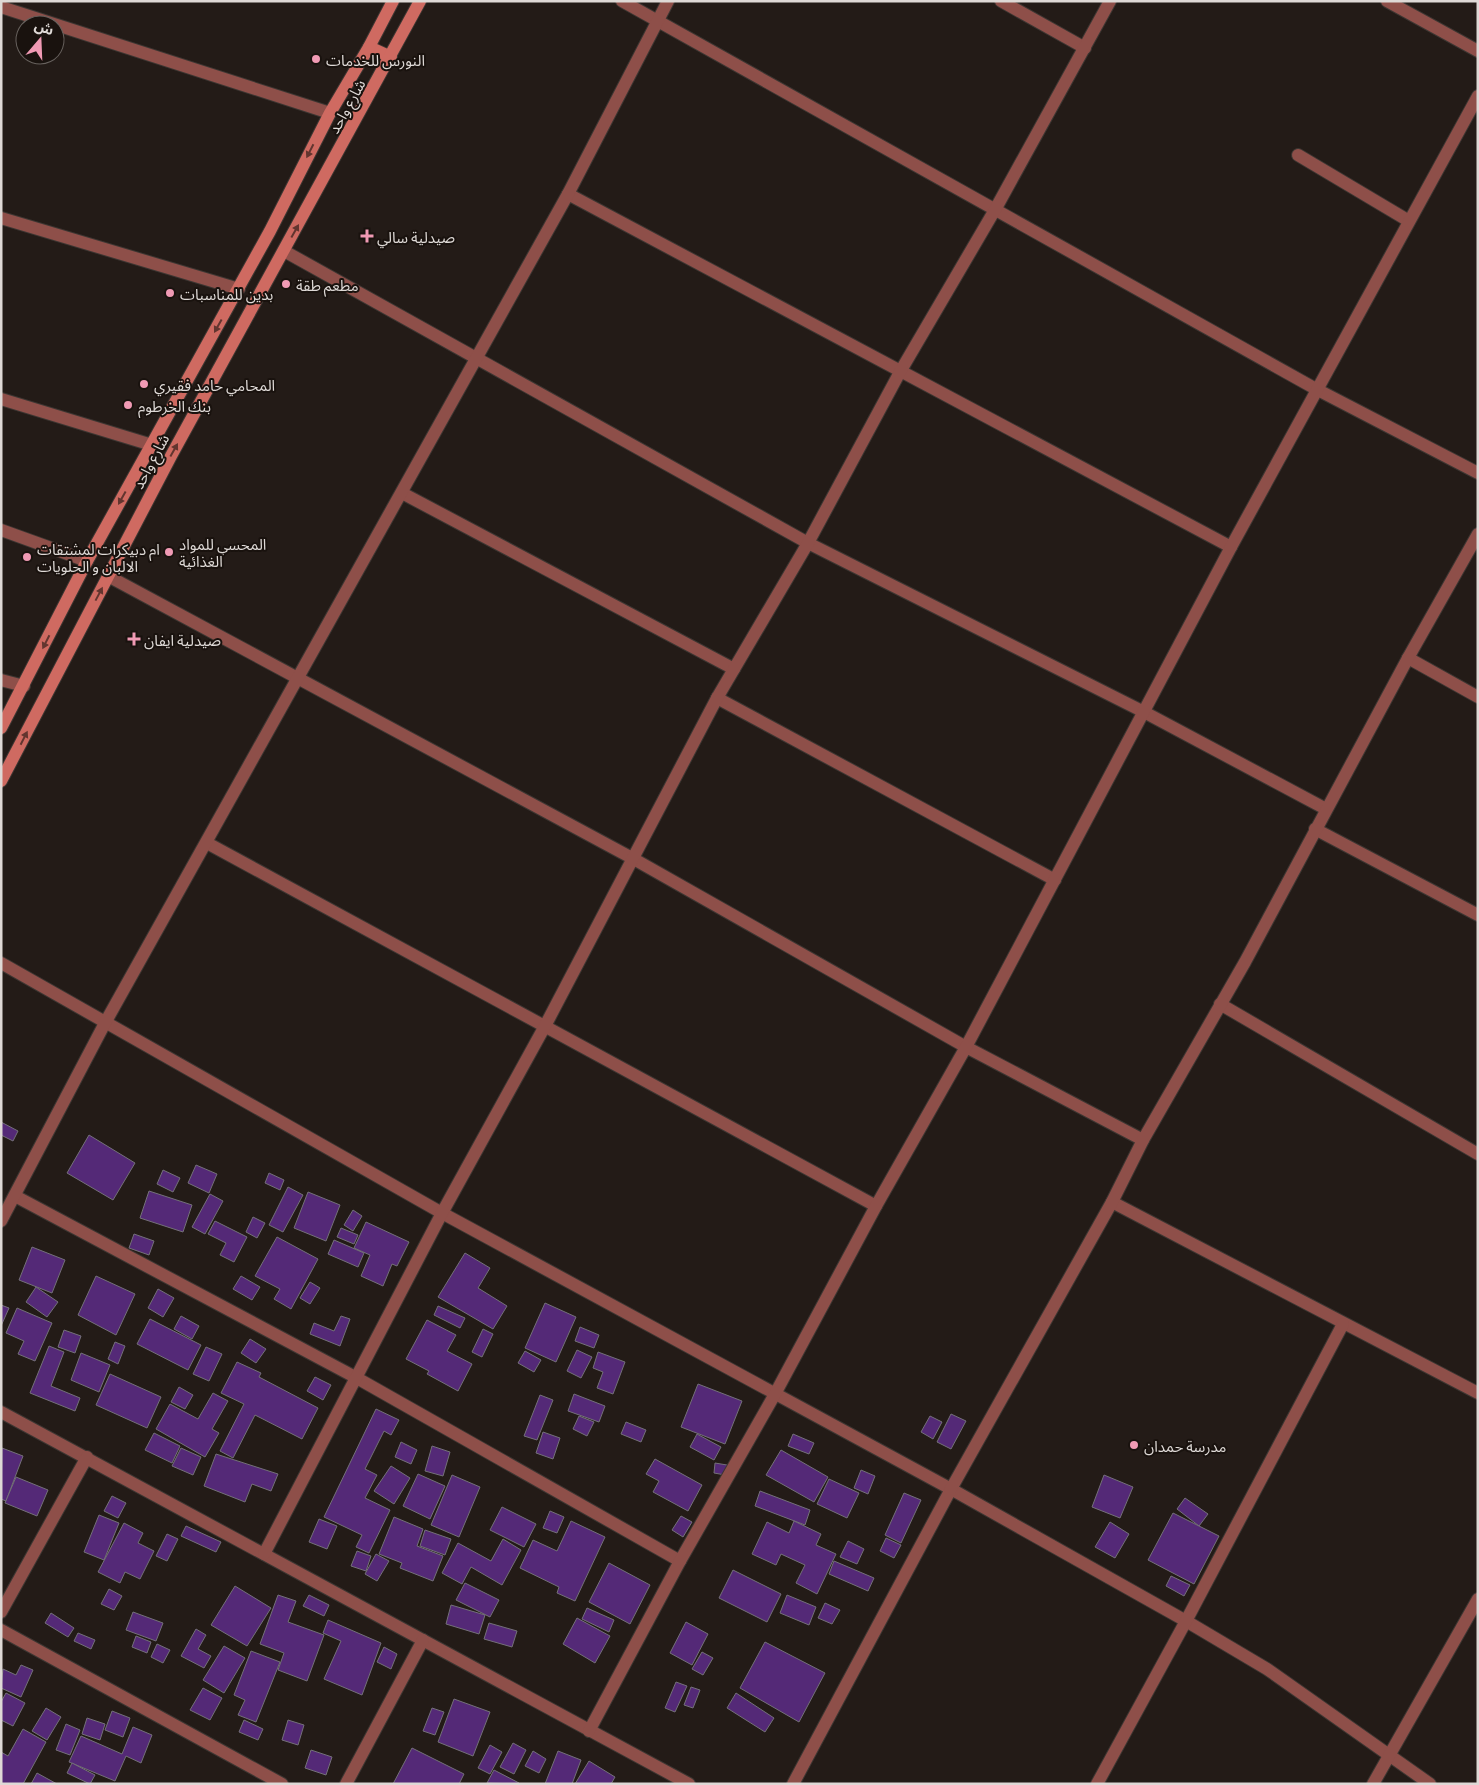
<svg xmlns="http://www.w3.org/2000/svg" width="1479" height="1785" font-family="Literata,'Noto Sans Arabic',serif">
  <style>
    .building { fill: #542977; stroke: #747079 }
    .lines { fill: none; stroke-linecap: round; stroke-linejoin: round }
    .street-casing { stroke: #3d3632; stroke-width: 14 }
    .secondary-casing { stroke: #3d3632; stroke-width: 14 }
    .street { stroke: #8e4f49; stroke-width: 12 }
    .secondary { stroke: #cf6a61; stroke-width: 12 }
    .oneway { fill: #62352f }
    .poi-dot { fill: #f09ab4; stroke: #19120e; stroke-width: 2 }
    .labels { text-anchor: middle; dominant-baseline: central; stroke-width: 4; stroke-linejoin: round; paint-order: stroke }
    .poi-label { font-size: 15px; fill: #ded9d6; stroke: #19120e; text-anchor: start }
    .street-label { font-size: 15px; fill: #ded9d6; stroke: #19120e }
  </style>
  <rect width="100%" height="100%" fill="#231b17"/>
  <!-- building -->
  <g class="building">
    <path d="M1,1122L18,1131L13,1141L1,1135Z"/>
    <path d="M89,1135L135,1163L113,1200L67,1173Z"/>
    <path d="M196,1165L217,1174L209,1193L188,1183Z"/>
    <path d="M163,1170L180,1178L173,1192L157,1184Z"/>
    <path d="M269,1173L284,1180L280,1190L265,1183Z"/>
    <path d="M288,1187L303,1195L283,1232L269,1225Z"/>
    <path d="M149,1191L192,1205L183,1232L140,1218Z"/>
    <path d="M308,1192L340,1205L326,1241L294,1228Z"/>
    <path d="M210,1194L223,1201L205,1234L192,1227Z"/>
    <path d="M353,1210L362,1216L353,1231L344,1225Z"/>
    <path d="M253,1217L265,1223L257,1238L246,1232Z"/>
    <path d="M215,1221L247,1237L234,1262L220,1255L226,1243L208,1234Z"/>
    <path d="M366,1222L409,1242L397,1266L392,1264L383,1286L361,1276L370,1255L354,1248Z"/>
    <path d="M341,1228L358,1235L354,1244L337,1237Z"/>
    <path d="M134,1234L154,1241L149,1255L129,1248Z"/>
    <path d="M277,1237L318,1259L291,1309L274,1299L280,1289L255,1276Z"/>
    <path d="M334,1240L364,1253L358,1267L328,1254Z"/>
    <path d="M32,1247L65,1260L52,1293L19,1280Z"/>
    <path d="M465,1253L490,1268L478,1288L507,1306L493,1329L438,1297Z"/>
    <path d="M96,1276L135,1294L116,1335L78,1315Z"/>
    <path d="M241,1276L260,1287L252,1300L233,1289Z"/>
    <path d="M310,1282L320,1288L310,1304L300,1298Z"/>
    <path d="M36,1287L58,1302L47,1317L26,1302Z"/>
    <path d="M158,1289L174,1298L163,1317L148,1308Z"/>
    <path d="M545,1303L576,1317L556,1362L525,1348Z"/>
    <path d="M1,1305L9,1308L1,1326Z"/>
    <path d="M438,1306L465,1318L460,1328L434,1315Z"/>
    <path d="M17,1308L52,1323L35,1361L18,1354L24,1341L6,1333Z"/>
    <path d="M181,1316L199,1326L192,1339L174,1329Z"/>
    <path d="M341,1316L350,1319L340,1346L310,1334L314,1323L334,1331Z"/>
    <path d="M150,1319L201,1345L188,1370L137,1344Z"/>
    <path d="M427,1320L456,1335L447,1351L472,1364L458,1391L427,1374L429,1371L406,1359Z"/>
    <path d="M580,1327L599,1335L594,1348L575,1341Z"/>
    <path d="M483,1329L493,1334L482,1357L472,1352Z"/>
    <path d="M64,1330L81,1336L75,1353L58,1347Z"/>
    <path d="M250,1339L266,1349L256,1363L241,1353Z"/>
    <path d="M115,1342L125,1346L118,1364L108,1359Z"/>
    <path d="M49,1346L64,1352L51,1386L80,1398L75,1411L30,1393Z"/>
    <path d="M206,1347L222,1354L209,1381L193,1374Z"/>
    <path d="M577,1350L592,1357L581,1378L567,1371Z"/>
    <path d="M525,1351L541,1360L534,1372L518,1363Z"/>
    <path d="M598,1352L625,1362L613,1394L597,1388L603,1372L593,1368Z"/>
    <path d="M81,1353L110,1365L99,1392L71,1380Z"/>
    <path d="M237,1362L261,1373L259,1377L318,1408L302,1439L255,1415L233,1458L220,1451L244,1404L221,1393Z"/>
    <path d="M110,1374L161,1397L147,1428L96,1405Z"/>
    <path d="M315,1377L331,1385L323,1400L307,1391Z"/>
    <path d="M698,1384L742,1401L725,1444L681,1427Z"/>
    <path d="M179,1387L193,1395L185,1409L171,1402Z"/>
    <path d="M213,1393L228,1401L212,1429L219,1433L205,1457L156,1429L170,1404L198,1419Z"/>
    <path d="M574,1394L605,1406L599,1422L568,1411Z"/>
    <path d="M540,1395L553,1400L537,1440L524,1436Z"/>
    <path d="M376,1409L399,1420L391,1435L384,1431L365,1469L377,1475L365,1498L390,1510L369,1553L356,1547L362,1535L324,1517Z"/>
    <path d="M951,1414L966,1421L951,1449L937,1442Z"/>
    <path d="M579,1416L594,1422L587,1436L573,1429Z"/>
    <path d="M930,1416L942,1422L933,1439L921,1432Z"/>
    <path d="M626,1422L646,1430L641,1442L621,1434Z"/>
    <path d="M543,1432L560,1438L553,1459L536,1453Z"/>
    <path d="M154,1433L180,1446L172,1463L145,1450Z"/>
    <path d="M697,1434L721,1447L714,1460L690,1447Z"/>
    <path d="M793,1434L814,1443L809,1454L788,1446Z"/>
    <path d="M401,1442L417,1450L411,1464L395,1457Z"/>
    <path d="M432,1446L450,1452L443,1476L425,1471Z"/>
    <path d="M2,1448L23,1456L6,1501L1,1499Z"/>
    <path d="M181,1448L201,1457L193,1475L172,1466Z"/>
    <path d="M781,1450L828,1477L814,1502L766,1475Z"/>
    <path d="M216,1454L278,1474L271,1491L252,1484L245,1502L204,1486Z"/>
    <path d="M655,1459L702,1485L688,1511L653,1492L659,1481L646,1474Z"/>
    <path d="M715,1463L733,1466L731,1476L714,1473Z"/>
    <path d="M391,1466L410,1478L394,1504L374,1491Z"/>
    <path d="M861,1470L875,1476L868,1494L854,1488Z"/>
    <path d="M418,1474L445,1486L430,1519L403,1506Z"/>
    <path d="M452,1475L480,1487L459,1537L431,1525Z"/>
    <path d="M1104,1475L1133,1487L1120,1518L1092,1507Z"/>
    <path d="M16,1477L48,1490L37,1516L5,1503Z"/>
    <path d="M829,1479L859,1493L847,1518L817,1504Z"/>
    <path d="M760,1491L810,1510L805,1525L755,1506Z"/>
    <path d="M904,1493L921,1500L901,1543L885,1535Z"/>
    <path d="M112,1496L126,1503L118,1518L104,1511Z"/>
    <path d="M1185,1498L1208,1514L1199,1526L1177,1509Z"/>
    <path d="M502,1507L536,1524L524,1547L490,1530Z"/>
    <path d="M550,1511L564,1517L557,1533L543,1528Z"/>
    <path d="M1173,1513L1219,1536L1194,1584L1148,1560Z"/>
    <path d="M99,1515L119,1523L104,1560L84,1552Z"/>
    <path d="M681,1516L692,1522L683,1537L672,1530Z"/>
    <path d="M394,1517L423,1529L417,1546L443,1556L433,1581L400,1568L402,1563L379,1554Z"/>
    <path d="M319,1519L337,1526L327,1549L309,1542Z"/>
    <path d="M571,1521L605,1537L575,1601L557,1593L559,1587L520,1568L533,1540L557,1551Z"/>
    <path d="M794,1521L821,1534L816,1545L836,1554L817,1594L796,1583L805,1565L781,1554L776,1565L752,1554L767,1522L789,1533Z"/>
    <path d="M1110,1522L1129,1534L1115,1558L1095,1547Z"/>
    <path d="M124,1523L143,1533L138,1543L154,1551L140,1579L125,1572L120,1583L98,1572Z"/>
    <path d="M186,1526L221,1542L216,1552L181,1536Z"/>
    <path d="M425,1530L451,1539L445,1555L420,1546Z"/>
    <path d="M167,1534L178,1539L167,1561L156,1556Z"/>
    <path d="M886,1538L901,1545L894,1558L880,1551Z"/>
    <path d="M503,1539L521,1550L502,1585L471,1567L462,1584L442,1573L458,1543L491,1561Z"/>
    <path d="M848,1541L864,1549L857,1564L840,1557Z"/>
    <path d="M357,1551L371,1556L366,1571L351,1566Z"/>
    <path d="M376,1554L389,1561L377,1581L365,1574Z"/>
    <path d="M834,1561L874,1578L868,1591L829,1574Z"/>
    <path d="M609,1563L650,1585L630,1624L589,1602Z"/>
    <path d="M733,1570L781,1594L767,1622L719,1598Z"/>
    <path d="M1171,1576L1190,1585L1184,1596L1166,1586Z"/>
    <path d="M465,1583L499,1600L490,1617L456,1600Z"/>
    <path d="M235,1586L271,1608L247,1646L211,1625Z"/>
    <path d="M109,1589L122,1596L114,1610L101,1604Z"/>
    <path d="M278,1595L296,1601L288,1622L324,1635L307,1681L278,1670L284,1653L260,1644Z"/>
    <path d="M309,1595L329,1605L324,1616L303,1606Z"/>
    <path d="M787,1595L816,1607L809,1625L780,1613Z"/>
    <path d="M825,1603L840,1610L832,1624L818,1618Z"/>
    <path d="M451,1605L485,1615L479,1634L446,1624Z"/>
    <path d="M587,1608L614,1620L609,1632L582,1619Z"/>
    <path d="M133,1612L163,1623L156,1641L126,1630Z"/>
    <path d="M51,1613L74,1628L68,1637L45,1623Z"/>
    <path d="M577,1618L610,1636L595,1663L563,1644Z"/>
    <path d="M328,1620L381,1643L362,1695L324,1679L341,1641L323,1633Z"/>
    <path d="M686,1622L708,1634L692,1665L670,1653Z"/>
    <path d="M489,1623L517,1631L512,1647L484,1639Z"/>
    <path d="M196,1629L206,1635L198,1649L211,1656L204,1668L181,1656Z"/>
    <path d="M78,1633L95,1640L91,1649L74,1641Z"/>
    <path d="M136,1636L151,1642L147,1653L132,1647Z"/>
    <path d="M765,1642L825,1673L799,1722L740,1688Z"/>
    <path d="M157,1644L170,1650L163,1663L151,1657Z"/>
    <path d="M224,1646L245,1658L224,1693L203,1680Z"/>
    <path d="M384,1647L397,1654L391,1669L377,1662Z"/>
    <path d="M251,1651L280,1662L256,1722L238,1715L245,1700L234,1695Z"/>
    <path d="M702,1652L713,1658L703,1675L692,1669Z"/>
    <path d="M21,1665L33,1670L21,1697L1,1688L3,1669L16,1675Z"/>
    <path d="M676,1682L687,1686L675,1712L665,1708Z"/>
    <path d="M691,1687L700,1690L693,1708L684,1705Z"/>
    <path d="M203,1688L222,1698L210,1720L190,1710Z"/>
    <path d="M6,1693L25,1703L13,1726L1,1720V1702Z"/>
    <path d="M736,1693L774,1718L765,1732L727,1708Z"/>
    <path d="M454,1699L490,1712L473,1756L438,1742Z"/>
    <path d="M46,1708L61,1717L47,1740L32,1731Z"/>
    <path d="M432,1708L444,1712L435,1735L423,1731Z"/>
    <path d="M112,1711L130,1718L123,1737L105,1730Z"/>
    <path d="M87,1718L105,1724L100,1740L82,1734Z"/>
    <path d="M244,1720L263,1729L258,1740L239,1732Z"/>
    <path d="M288,1720L304,1725L298,1745L282,1740Z"/>
    <path d="M66,1724L80,1730L70,1755L56,1750Z"/>
    <path d="M133,1727L152,1735L141,1763L126,1756L115,1781L69,1762L81,1736L122,1754Z"/>
    <path d="M23,1729L46,1742L23,1784H1V1752L8,1756Z"/>
    <path d="M513,1743L526,1750L514,1774L500,1767Z"/>
    <path d="M490,1745L502,1752L490,1774L478,1768Z"/>
    <path d="M412,1748L464,1774L459,1784H393Z"/>
    <path d="M311,1750L332,1757L326,1775L305,1768Z"/>
    <path d="M533,1751L546,1759L539,1773L525,1766Z"/>
    <path d="M558,1751L581,1760L572,1784H545Z"/>
    <path d="M589,1761L615,1777L611,1784H575Z"/>
    <path d="M72,1763L95,1775L90,1784L67,1773Z"/>
    <path d="M494,1770L519,1783L518,1784L487,1783Z"/>
    <path d="M37,1773L57,1784H31Z"/>
  </g>
  <g class="lines">
    <defs>
      <g id="street">
        <path d="M622,1L1316,389L1478,473"/>
        <path d="M1001,1L1085,48"/>
        <path d="M1387,1L1478,51"/>
        <path d="M1,7L330,113"/>
        <path d="M1298,155L1409,221"/>
        <path d="M568,194L1231,547"/>
        <path d="M1,218L239,289"/>
        <path d="M284,251L808,543L1144,712L1326,809"/>
        <path d="M1,399L152,445"/>
        <path d="M402,493L734,669"/>
        <path d="M1,530L87,561"/>
        <path d="M108,576L632,858L966,1047L1143,1140"/>
        <path d="M1408,658L1478,697"/>
        <path d="M1,680L24,686"/>
        <path d="M717,698L1055,880"/>
        <path d="M1315,829L1478,915"/>
        <path d="M207,843L876,1206"/>
        <path d="M1,963L442,1213L951,1489L1186,1621L1267,1669L1430,1784"/>
        <path d="M1220,1004L1478,1154"/>
        <path d="M15,1196L355,1377L680,1561"/>
        <path d="M1112,1202L1478,1393"/>
        <path d="M1,1221L105,1023L568,194L668,1"/>
        <path d="M1,1412L689,1784"/>
        <path d="M264,1554L442,1213L545,1026L717,698L808,543L900,372L996,208L1110,1"/>
        <path d="M1,1612L87,1457"/>
        <path d="M1,1630L282,1784"/>
        <path d="M589,1731L680,1561L775,1394L876,1206L966,1047L1231,547L1478,96"/>
        <path d="M346,1784L423,1640"/>
        <path d="M793,1784L951,1489L1112,1202L1143,1140L1245,962L1408,658L1478,534"/>
        <path d="M1097,1784L1186,1621L1343,1324"/>
        <path d="M1373,1784L1478,1599"/>
      </g>
      <g id="secondary">
        <path d="M369,47L391,57"/>
        <path d="M1,728L87,561L270,231L330,113L369,47L393,1"/>
        <path d="M1,781L171,456L420,1"/>
      </g>
    </defs>
    <!-- street casing -->
    <use href="#street" class="street-casing"/>
    <!-- secondary casing -->
    <use href="#secondary" class="secondary-casing"/>
    <!-- street -->
    <use href="#street" class="street"/>
    <!-- secondary -->
    <use href="#secondary" class="secondary"/>
  </g>
  <!-- one-way arrows -->
  <defs><path id="oneway-solid" d="M-6-.8H1V-3.2L6.5 0L1 3.2V.8H-6Z" transform="scale(1.25)"/></defs>
  <g class="oneway">
    <use href="#oneway-solid" transform="translate(310 151) rotate(117)"/>
    <use href="#oneway-solid" transform="translate(295 231) rotate(-61)"/>
    <use href="#oneway-solid" transform="translate(218 326) rotate(119)"/>
    <use href="#oneway-solid" transform="translate(174 450) rotate(-61)"/>
    <use href="#oneway-solid" transform="translate(122 498) rotate(119)"/>
    <use href="#oneway-solid" transform="translate(99 594) rotate(-62)"/>
    <use href="#oneway-solid" transform="translate(46 642) rotate(117)"/>
    <use href="#oneway-solid" transform="translate(24 738) rotate(-63)"/>
  </g>
  <!-- markers -->
  <g class="poi-dot">
    <circle cx="316" cy="59" r="5"/>
    <path d="M364.5 228.5h5v5h5v5h-5v5h-5v-5h-5v-5h5z"/>
    <circle cx="286" cy="284" r="5"/>
    <circle cx="170" cy="293" r="5"/>
    <circle cx="144" cy="384" r="5"/>
    <circle cx="128" cy="405" r="5"/>
    <circle cx="169" cy="552" r="5"/>
    <circle cx="27" cy="557" r="5"/>
    <path d="M131.5 631.5h5v5h5v5h-5v5h-5v-5h-5v-5h5z"/>
    <circle cx="1134" cy="1445" r="5"/>
  </g>
  <g class="labels">
    <!-- poi labels -->
    <g class="poi-label">
      <text x="326" y="59">النورس للخدمات</text>
      <text x="377" y="236">صيدلية سالي</text>
      <text x="296" y="284">مطعم طقة</text>
      <text x="180" y="293">بدين للمناسبات</text>
      <text x="154" y="384">المحامي حامد فقيري</text>
      <text x="138" y="405">بنك الخرطوم</text>
      <text x="179" y="543">المحسي للمواد<tspan x="179" dy="17">الغذائية</tspan></text>
      <text x="37" y="548">ام دبيكرات لمشتقات<tspan x="37" dy="17">الالبان و الحلويات</tspan></text>
      <text x="144" y="639">صيدلية ايفان</text>
      <text x="1144" y="1445">مدرسة حمدان</text>
    </g>
    <!-- street labels -->
    <g class="street-label">
      <text transform="translate(346 106) rotate(-61)">شارع واحد</text>
      <text transform="translate(150 461) rotate(-62)">شارع واحد</text>
    </g>
  </g>
  <!-- border -->
  <rect width="1479" height="1785" fill="none" stroke="#ded9d6" stroke-width="5"/>
  <!-- north arrow -->
  <g transform="translate(40 40) rotate(19)"><circle r="24" fill="#19120e" stroke="#68625e"/>
  <path d="M0-4L9 19L0 12L-9 19Z" fill="#f09ab4"/>
  <text y="-8" font-size="14" font-weight="bold" text-anchor="middle" fill="#ded9d6">ش</text>
  </g>
</svg>
